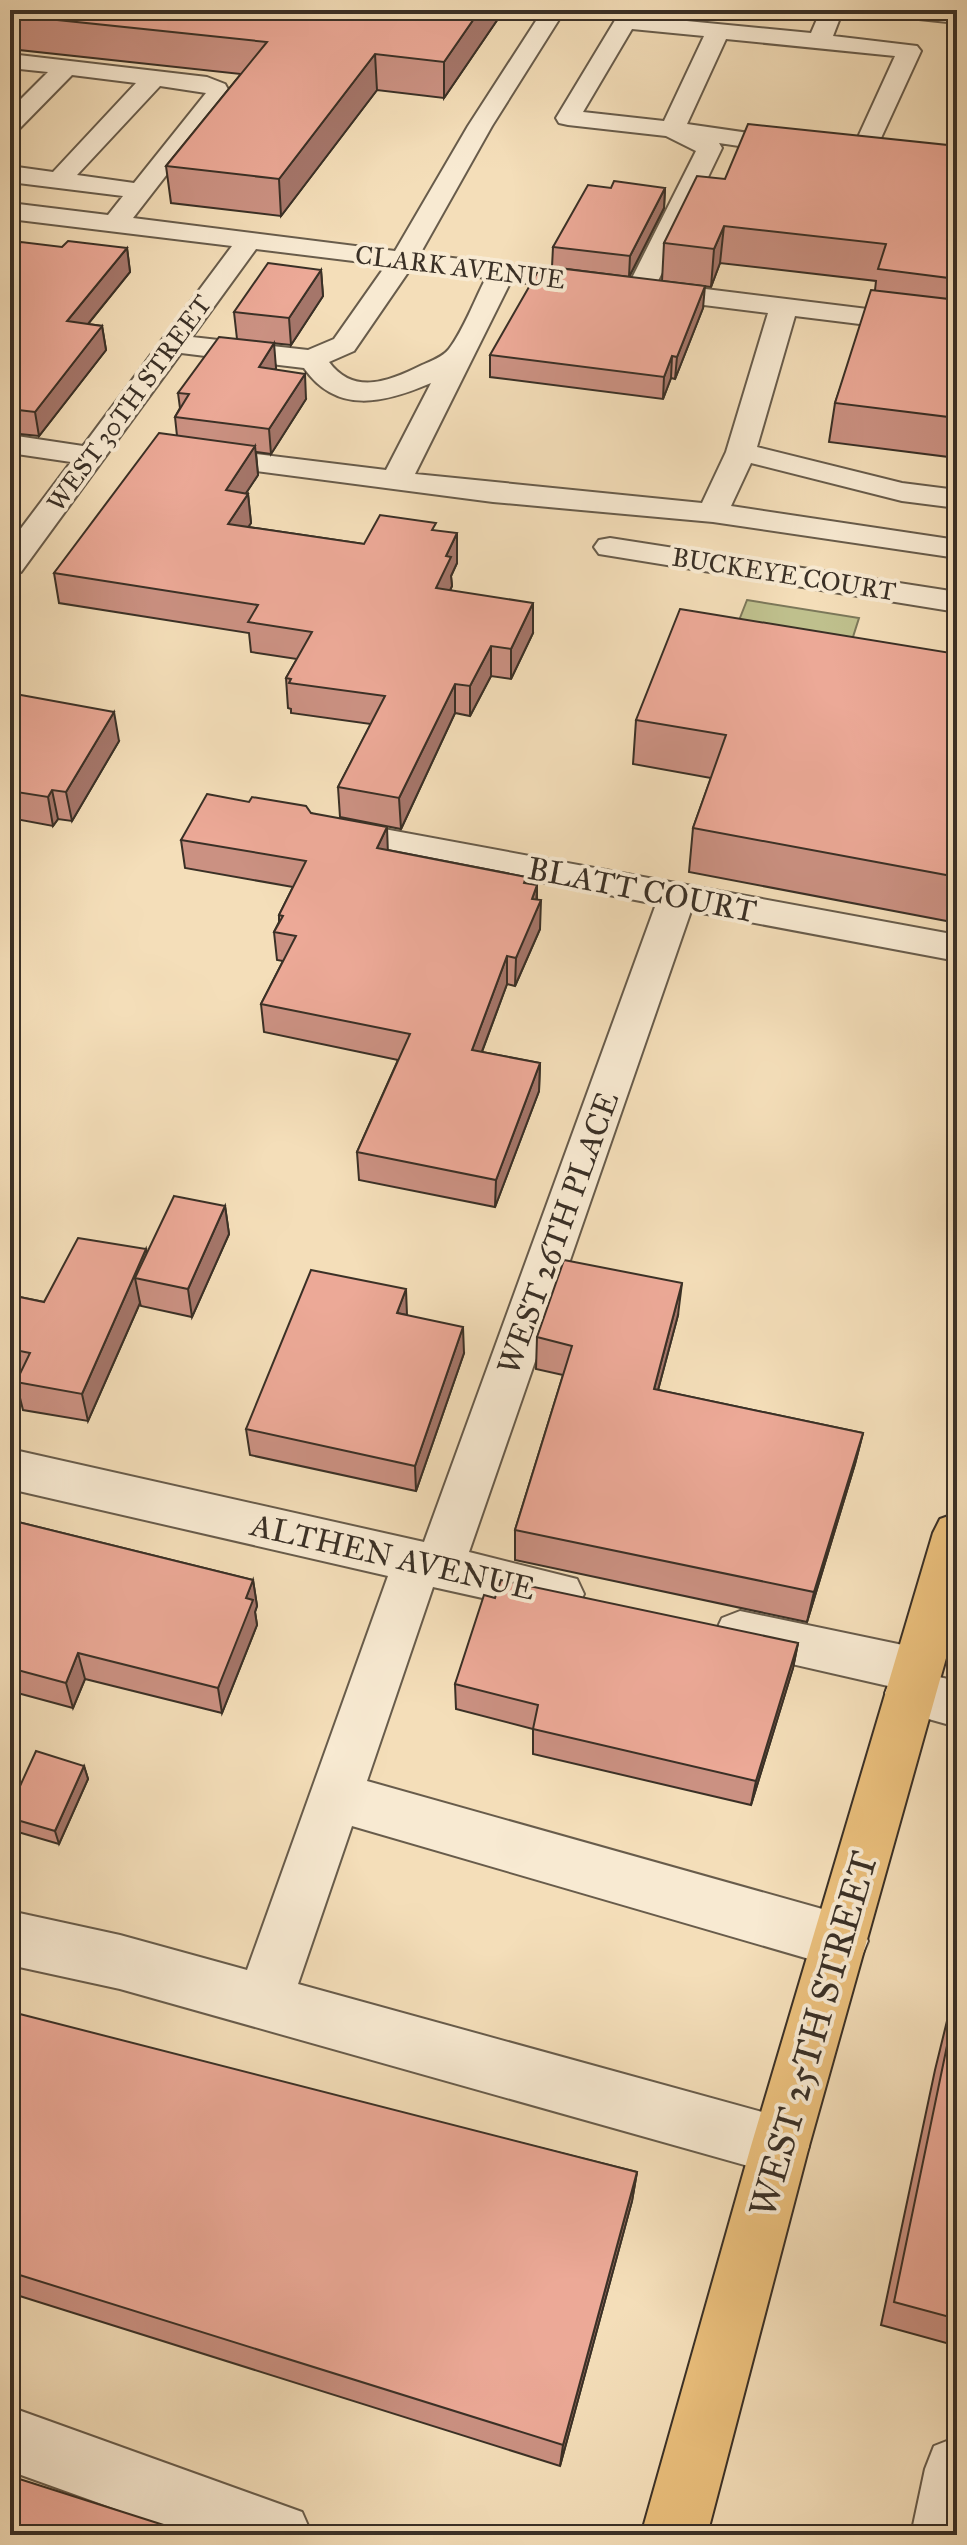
<svg xmlns="http://www.w3.org/2000/svg" width="967" height="2545" font-family="'IM FELL Great Primer',serif">
  <style>
    .green { fill: #bfc08d; stroke: #7c785a; stroke-width: 2 }
    .lines { fill: none; stroke-linecap: round; stroke-linejoin: round }
    .minor-casing { stroke: #685c4b; stroke-width: 4 }
    .major-casing { stroke: #3a3026; stroke-width: 4 }
    .minor { fill: #f8ead2; fill-rule: evenodd }
    .major { fill: #eabf7c; fill-rule: evenodd }
    .wall { fill: #cb9182; stroke: #3a3026; stroke-width: 2 }
    .shaded-wall { fill: #a5766a; stroke: #3a3026; stroke-width: 2 }
    .building { fill: #eca997; stroke: #3a3026; stroke-width: 2 }
    .labels { text-anchor: middle; dominant-baseline: central; stroke-width: 8; stroke-linejoin: round; paint-order: stroke }
    .far-street-label { font-size: 26px; fill: #3a3026; stroke: #f8ead2 }
    .street-label { font-size: 32px; fill: #3a3026; stroke: #f8ead2 }
    .near-street-label { font-size: 38px; fill: #3a3026; stroke: #f8ead2 }
  </style>
  <rect width="100%" height="100%" fill="#f4deb9"/>
  <filter id="stains"><feTurbulence type="fractalNoise" baseFrequency=".0025" numOctaves="4"/><feColorMatrix values="0 0 0 0 .2 0 0 0 0 .09 0 0 0 0 .02 0 0 0 .5 -.17"/></filter>
  <radialGradient id="worn" r=".72"><stop offset=".6" stop-color="#630" stop-opacity="0"/><stop offset="1" stop-color="#630" stop-opacity=".3"/></radialGradient>
  <!-- green -->
  <path class="green" d="M747,600L859,618L844,665L729,646Z"/>
  <g class="lines">
    <defs>
      <g id="minor">
        <path d="M543,10H565L492,126L420,254L631,280L696,151L666,136L568,125L559,123L556,118L617,17L625,15L811,33L821,10H843L833,36L917,46L921,51L870,162L861,164L719,143L722,148L657,283L957,320V336L795,316L757,447L902,483L957,490V508L902,501L751,463L731,506L957,540V558L713,522L493,502L188,462L184,456L188,450L199,447L386,470L431,383C384,403 337,415 304,368L181,353L21,572L10,575V543L71,462L10,453V435L83,446L232,246L10,219V203L108,215L123,196L10,182V166L53,172L136,83L72,75L19,129L10,131V110L48,72L10,68V54L207,77L225,84L230,93L133,218L395,251L468,126ZM632,29L704,36L664,121L583,112ZM726,39L895,56L853,148L687,124ZM160,86L206,93L134,183L77,175ZM256,249L386,265L334,339L308,350L192,337ZM411,268L486,278C474,301 464,329 449,349C443,357 431,361 422,365C390,381 354,396 329,362L354,351ZM511,281L768,313L726,452L702,503L415,474Z"/>
        <path d="M889,10H957V23L900,17Z"/>
        <path d="M610,538L957,592V612L599,554L594,547L599,540Z"/>
        <path d="M330,819L957,935V961L691,911L469,1552L577,1579L584,1594L577,1609L559,1615L433,1587L367,1781L840,1914L860,1922L868,1941L860,1960L840,1968L352,1826L298,1984L780,2117L801,2125L809,2146L801,2167L780,2175L120,1989L10,1965V1911L120,1935L247,1970L388,1576L10,1489V1449L424,1542L656,904L317,839L312,831L317,823Z"/>
        <path d="M740,1611L917,1648L935,1654L942,1670L939,1677L957,1681V1727L893,1709L885,1693L888,1686L722,1648L715,1633L722,1618Z"/>
        <path d="M10,2407L302,2512L312,2535H188L10,2471Z"/>
        <path d="M957,2437V2535H911L925,2469L934,2446Z"/>
      </g>
      <path id="major" d="M957,1513V1619L809,2146L707,2535H641L751,2146L933,1533L940,1519Z"/>
    </defs>
    <!-- minor casing -->
    <use href="#minor" class="minor-casing"/>
    <!-- major casing -->
    <use href="#major" class="major-casing"/>
    <!-- minor -->
    <use href="#minor" class="minor"/>
    <!-- major -->
    <use href="#major" class="major"/>
  </g>
  <!-- wall -->
  <g class="wall">
    <path d="M10,10H504L444,98L377,90L281,216L171,203L166,166L241,74L10,49Z"/>
    <path d="M957,146V458L829,442L835,403L875,290L876,281L720,263L711,287L662,281L664,243L725,179Z"/>
    <path d="M611,188H665L664,208L629,277L552,267L553,247Z"/>
    <path d="M62,247L127,248L130,272L88,324L102,326L106,350L39,436L10,433V248Z"/>
    <path d="M321,270L323,296L291,345L271,343L276,368L275,370L306,399L271,454L256,452L258,475L246,493L248,494L251,523L248,527L364,544L436,531L457,563L451,576L452,586L450,590L533,633L511,679L491,676L470,716L455,713L401,829L340,817L338,787L371,724L291,713V709L288,708L286,678L297,659L251,652L249,633L59,603L54,573L177,436L175,417L180,408L178,393L237,339L234,312Z"/>
    <path d="M703,308L675,379L671,378L663,399L490,377V355Z"/>
    <path d="M957,654V923L689,872L693,828L711,778L633,764L636,720Z"/>
    <path d="M10,693L119,741L72,821L58,819L53,826L10,818Z"/>
    <path d="M311,813L388,850L526,877V883L537,885V900L540,929L515,986L507,984L482,1052L540,1063L539,1091L495,1207L359,1180L357,1152L398,1060L264,1032L261,1004L283,961L277,960L274,932L279,922V915L293,887L185,868L181,840Z"/>
    <path d="M225,1206L229,1234L192,1317L141,1306L140,1303L88,1421L23,1410L16,1382L19,1376L10,1375V1295L44,1302L147,1253Z"/>
    <path d="M407,1315L464,1353L416,1491L250,1455L246,1429Z"/>
    <path d="M678,1315L658,1390L863,1433L855,1464L807,1622L515,1560V1530L563,1375L536,1369L537,1337Z"/>
    <path d="M10,1520L253,1580L257,1606L255,1612L257,1625L222,1713L85,1679L73,1708L10,1691Z"/>
    <path d="M495,1598L798,1643L793,1668L751,1805L533,1754V1729L456,1709L455,1684Z"/>
    <path d="M84,1766L88,1779L59,1844L11,1830L10,1808Z"/>
    <path d="M957,1980V2346L881,2325L935,2070Z"/>
    <path d="M10,2016L637,2172L632,2201L560,2466L10,2293Z"/>
  </g>
  <!-- shaded-wall -->
  <g class="shaded-wall">
    <path d="M480,10H504L444,98V62Z"/>
    <path d="M375,54L377,90L281,216L279,179Z"/>
    <path d="M665,188L664,208L629,277L630,256Z"/>
    <path d="M724,226L720,263L711,287L714,249Z"/>
    <path d="M127,248L130,272L71,345L67,321Z"/>
    <path d="M321,270L323,296L291,345L289,318Z"/>
    <path d="M705,286L703,308L675,379L677,357Z"/>
    <path d="M102,326L106,350L39,436L35,412Z"/>
    <path d="M274,343L276,368L261,392L259,367Z"/>
    <path d="M672,356L671,378L663,399L664,377Z"/>
    <path d="M305,374L306,399L271,454L269,429Z"/>
    <path d="M10,442L13,456L10,460Z"/>
    <path d="M255,446L258,475L229,519L226,490Z"/>
    <path d="M248,494L251,523L230,554L228,524Z"/>
    <path d="M457,533V563L451,576L452,586L437,618L436,588L446,556Z"/>
    <path d="M533,603V633L511,679V649Z"/>
    <path d="M491,646V676L470,716V686Z"/>
    <path d="M455,684V713L401,829L399,798Z"/>
    <path d="M114,712L119,741L72,821L66,792Z"/>
    <path d="M52,790L58,819L53,826L48,797Z"/>
    <path d="M387,827L388,855L377,848Z"/>
    <path d="M537,885L536,911L541,900L540,929L515,986L516,958L532,899Z"/>
    <path d="M507,956V984L472,1078V1050Z"/>
    <path d="M540,1063L539,1091L495,1207L496,1180Z"/>
    <path d="M225,1206L229,1234L192,1317L188,1289Z"/>
    <path d="M146,1249L151,1277L135,1278L140,1303L88,1421L82,1394Z"/>
    <path d="M682,1283L678,1315L650,1420L654,1389Z"/>
    <path d="M406,1289L407,1315L397,1313Z"/>
    <path d="M463,1327L464,1353L416,1491L415,1466Z"/>
    <path d="M863,1433L855,1464L807,1622L814,1592Z"/>
    <path d="M253,1580L257,1606L255,1612L257,1625L222,1713L218,1688L246,1598Z"/>
    <path d="M798,1643L793,1668L751,1805L756,1781Z"/>
    <path d="M78,1653L85,1679L73,1708L66,1683Z"/>
    <path d="M84,1766L88,1779L59,1844L55,1831Z"/>
    <path d="M637,2172L632,2201L560,2466L563,2445Z"/>
  </g>
  <!-- building -->
  <g class="building">
    <path d="M10,10H480L444,62L375,54L279,179L166,166L267,42L10,15Z"/>
    <path d="M748,124L957,146V279L878,269L886,244L724,226L714,249L664,243L697,176L725,179Z"/>
    <path d="M614,181L665,188L630,256L553,247L588,185L611,188Z"/>
    <path d="M68,241L127,248L67,321L102,326L35,412L10,409V248L21,242L62,247Z"/>
    <path d="M268,263L321,270L289,318L234,312Z"/>
    <path d="M541,266L705,286L677,357L672,356L664,377L490,355Z"/>
    <path d="M871,290L957,300V418L835,403Z"/>
    <path d="M219,337L274,343L259,367L305,374L269,429L175,417L189,394L178,393Z"/>
    <path d="M159,433L255,446L226,490L248,494L228,524L364,544L380,515L436,523L432,530L457,533L446,556L451,557L436,588L533,603L511,649L491,646L470,686L455,684L399,798L338,787L385,696L289,683L291,679L286,678L312,632L248,622L258,605L54,573Z"/>
    <path d="M680,609L957,654V877L693,828L726,735L636,720Z"/>
    <path d="M10,693L114,712L66,792L52,790L48,797L10,791Z"/>
    <path d="M207,794L249,802L252,797L306,806L311,813L387,827L377,848L526,877L524,883L537,885L532,899L541,900L516,958L507,956L472,1050L540,1063L496,1180L357,1152L410,1034L261,1004L296,936L274,932L283,916L279,915L306,861L181,840Z"/>
    <path d="M174,1196L225,1206L188,1289L135,1278Z"/>
    <path d="M78,1238L146,1249L82,1394L16,1382L30,1353L10,1349V1295L44,1302Z"/>
    <path d="M564,1260L682,1283L654,1389L863,1433L814,1592L515,1530L572,1346L537,1337Z"/>
    <path d="M311,1270L406,1289L397,1313L463,1327L415,1466L246,1429Z"/>
    <path d="M10,1520L253,1580L246,1598L253,1600L218,1688L78,1653L66,1683L10,1668Z"/>
    <path d="M501,1580L798,1643L756,1781L533,1729L538,1705L455,1684L484,1595L495,1598Z"/>
    <path d="M36,1751L84,1766L55,1831L10,1818V1808Z"/>
    <path d="M957,2004V2319L894,2302L948,2041Z"/>
    <path d="M12,2012L637,2172L563,2445L10,2272V2016Z"/>
    <path d="M10,2476L195,2535H10Z"/>
  </g>
  <g class="labels">
    <!-- far-street labels -->
    <g class="far-street-label">
      <text transform="translate(460 267) rotate(7)">CLARK AVENUE</text>
      <text transform="translate(129 403) rotate(-54)">WEST 30TH STREET</text>
      <text transform="translate(784 574) rotate(9)">BUCKEYE COURT</text>
    </g>
    <!-- street labels -->
    <g class="street-label">
      <text transform="translate(642 890) rotate(11)">BLATT COURT</text>
      <text transform="translate(558 1233) rotate(-70)">WEST 26TH PLACE</text>
      <text transform="translate(393 1557) rotate(13)">ALTHEN AVENUE</text>
    </g>
    <!-- near-street labels -->
    <g class="near-street-label">
      <text transform="translate(813 2034) rotate(-74)">WEST 25TH STREET</text>
    </g>
  </g>
  <!-- margin -->
  <rect width="967" height="2545" fill="none" stroke="#f4deb9" stroke-width="40"/>
  <rect x="12" y="12" width="943" height="2521" fill="none" stroke="#3a3026" stroke-width="4"/>
  <rect x="20" y="20" width="927" height="2505" fill="none" stroke="#3a3026" stroke-width="2"/>
  <rect width="100%" height="100%" filter="url(#stains)"/>
  <rect width="100%" height="100%" fill="url(#worn)"/>
</svg>
